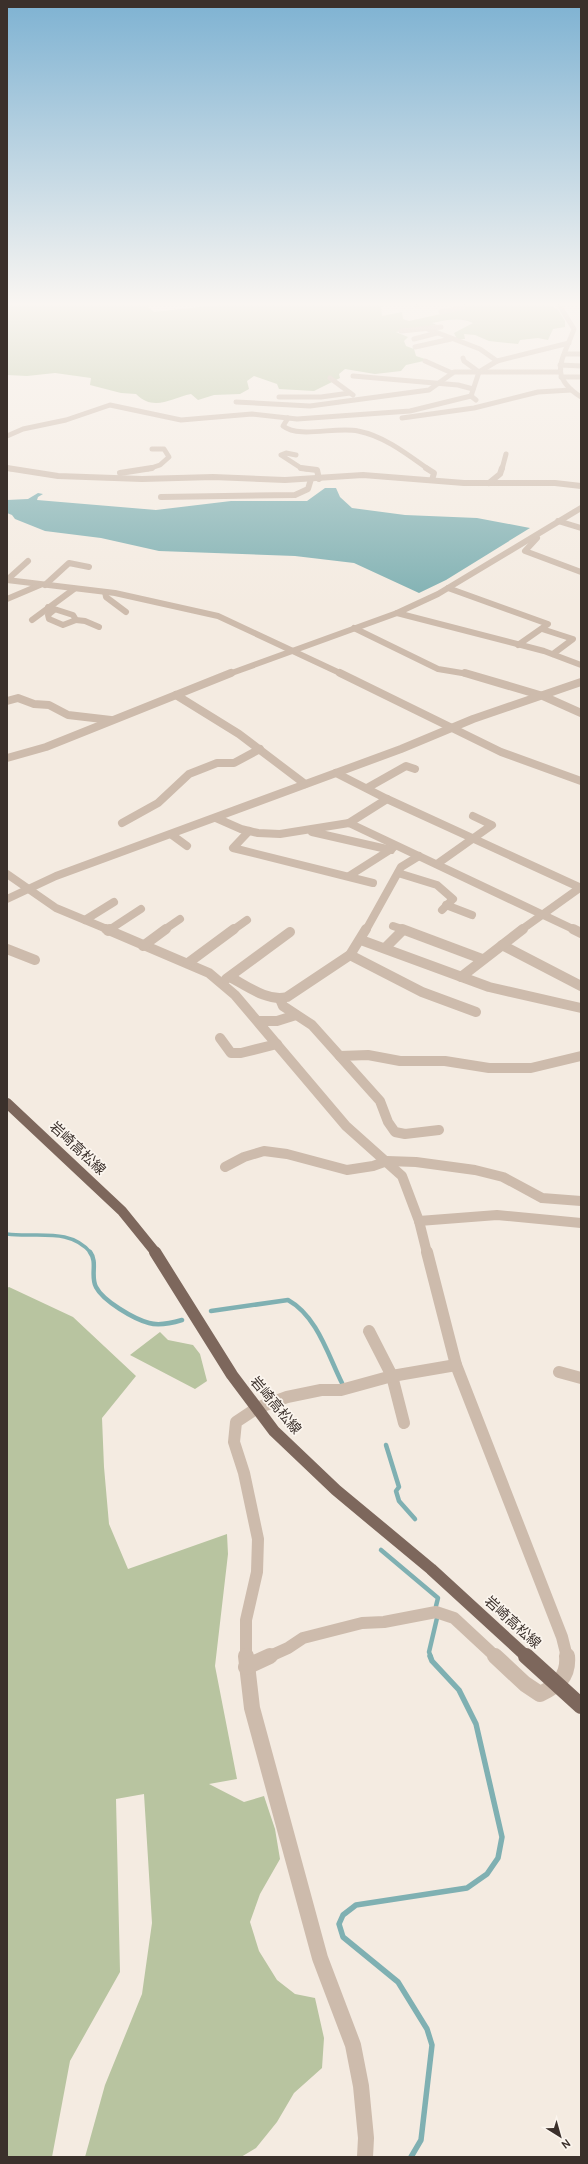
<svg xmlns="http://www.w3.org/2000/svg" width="588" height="2164" font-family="Cabin,'Noto Sans JP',sans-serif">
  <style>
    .green { fill: #b8c4a0 }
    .water { fill: #7fb0b2 }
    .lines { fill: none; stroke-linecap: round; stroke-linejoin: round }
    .stream-far2 { stroke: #7fb0b2; stroke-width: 3.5 }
    .stream-far1 { stroke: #7fb0b2; stroke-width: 4.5 }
    .stream { stroke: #7fb0b2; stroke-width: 5.5 }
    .minor-far5 { stroke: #cdbbac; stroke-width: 5 }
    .minor-far4 { stroke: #cdbbac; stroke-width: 6 }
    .minor-far3 { stroke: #cdbbac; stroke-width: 8 }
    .minor-far2 { stroke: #cdbbac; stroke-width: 10 }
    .minor-far1 { stroke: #cdbbac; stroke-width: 12 }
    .minor { stroke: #cdbbac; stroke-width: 16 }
    .major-far2 { stroke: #7d675c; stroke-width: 10 }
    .major-far1 { stroke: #7d675c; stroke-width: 12 }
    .major { stroke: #7d675c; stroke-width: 16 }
    .labels { text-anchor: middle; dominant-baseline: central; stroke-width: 3.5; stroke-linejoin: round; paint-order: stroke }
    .near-street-label { font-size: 14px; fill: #3b302b; stroke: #fbf5ee }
  </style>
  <rect width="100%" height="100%" fill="#f4ebe1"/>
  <!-- green -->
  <g class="green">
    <path d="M7,305H151L148,307L154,312L217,305H379L381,306L382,316L402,312L403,319L409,321L464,309L467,305H551L558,310L565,321V327L553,329L548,340L538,338L520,340L518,344L489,341L475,335L464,334L465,339H457L454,333L473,323C459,317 447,320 432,323L437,325L396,332L408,337L404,341L406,346L414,349L416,356L428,360L406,365L401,371L375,374L345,369L339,374L340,378L314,391L279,389L277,384L254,376L247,381L249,389L240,394L214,395L198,400L191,394C171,398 154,412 136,394L121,393L90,385L91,378L55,373L27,376L7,375Z"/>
    <path d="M9,1287L73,1317L136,1376L102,1418L104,1467L109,1524L128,1569L227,1534L228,1554L215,1666L237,1779L209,1784L244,1802L264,1796L275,1829L280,1859L260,1894L250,1922L259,1951L277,1980L295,1994L315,1998L324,2038L322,2068L294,2093L277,2122L256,2148L241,2157H85L105,2085L142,1994L152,1923L144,1794L116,1799L120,1972L70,2061L52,2157H7V1288Z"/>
    <path d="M160,1332L168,1340L193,1345L200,1354L207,1381L195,1389L130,1355Z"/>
  </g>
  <!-- water -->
  <path class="water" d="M325,488H336L340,497L352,508L405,515L477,518L530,528L446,580L419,593L354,563L295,556L159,551L101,538L45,531L15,519L12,515L7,513V500L28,499L38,493L43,494L38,497L37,500L156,510L231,501H307Z"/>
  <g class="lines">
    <!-- stream-far2 -->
    <path class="stream-far2" d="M7,1234C36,1238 70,1227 91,1253"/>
    <!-- stream-far1 -->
    <g class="stream-far1">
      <path d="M90,1252C98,1262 90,1276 96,1287C103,1301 134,1319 149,1323C159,1326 172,1323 182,1320"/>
      <path d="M211,1311L288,1300C317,1316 328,1355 342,1383"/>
      <path d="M386,1445L399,1487L396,1491L399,1501L415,1519"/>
      <path d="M381,1550L438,1598L436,1606"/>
      <path d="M431,1657L429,1652L437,1618"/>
    </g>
    <!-- stream -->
    <path class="stream" d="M411,2157L421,2140L432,2045L427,2029L398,1982L343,1937L339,1924L343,1915L356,1905L467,1888L487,1874L498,1858L502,1837L476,1724L459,1690L432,1661L430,1656"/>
    <!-- minor-far5 -->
    <g class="minor-far5">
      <path d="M415,305H418"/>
      <path d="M559,305L574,329C563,360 547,375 581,397"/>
      <path d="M441,312L461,308L464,305"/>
      <path d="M425,328L480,349L497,361"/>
      <path d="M401,331L441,327"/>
      <path d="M414,339L437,333"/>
      <path d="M415,347L451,339"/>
      <path d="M565,354H581"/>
      <path d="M463,358L464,361L479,372"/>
      <path d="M425,361L452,373"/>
      <path d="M560,365L581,366"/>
      <path d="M353,376L458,385L473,389"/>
      <path d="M561,377H581"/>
      <path d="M330,378L353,395"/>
      <path d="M279,397H321L350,393"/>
      <path d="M476,400L471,396L479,372L497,361L569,343"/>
      <path d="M236,402L310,406L429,390L454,372H559"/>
      <path d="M288,418L283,426C300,439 336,426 358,431C384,436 407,454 428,469"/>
      <path d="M402,418L474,408L538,392L571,390"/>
      <path d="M7,436L23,429L66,420L110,405L181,420L252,414L297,419L410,411L471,396"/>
      <path d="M296,455L286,453L281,455L301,468L307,469"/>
      <path d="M7,468L12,469"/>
      <path d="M148,469L160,465L169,457L164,449H152"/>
      <path d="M502,469L506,454"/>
    </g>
    <!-- minor-far4 -->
    <g class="minor-far4">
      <path d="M7,468L58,476L142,479L213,477L285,480L363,475L464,483H555L581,486"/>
      <path d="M301,468L317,470L319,479"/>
      <path d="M426,468L434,473L432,480"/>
      <path d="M120,473L152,468"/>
      <path d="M489,483L500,474L502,468"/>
      <path d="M161,497L295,495L308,489L311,479"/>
      <path d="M558,521L581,528"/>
      <path d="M537,538L525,551L581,572"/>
      <path d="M7,580L115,593L218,616L342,674"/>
      <path d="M7,580L28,561"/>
      <path d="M45,585L69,563L89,567"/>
      <path d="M448,588L548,624L518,645"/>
      <path d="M105,592L106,597L126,612"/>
      <path d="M7,599L40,585"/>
      <path d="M48,607L73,615L76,620L85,621L99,627"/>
      <path d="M54,610L48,615L49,619L63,625L76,620"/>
      <path d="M397,613L544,651L581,665"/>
      <path d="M32,620L74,589"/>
      <path d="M354,628L438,669L468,674"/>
      <path d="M542,629L573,639L553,654"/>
      <path d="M229,674L397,613L438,594L581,508"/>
    </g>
    <!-- minor-far3 -->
    <g class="minor-far3">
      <path d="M340,673L501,752L581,781"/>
      <path d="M465,673L543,696L581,713"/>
      <path d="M176,695L239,734L305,784"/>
      <path d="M7,701L18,698L34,704L49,705L68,715L111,720"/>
      <path d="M7,758L46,747L231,673"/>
      <path d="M336,773L387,799L581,888"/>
      <path d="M367,788L406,766L415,769"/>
      <path d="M216,818L241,829L258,833L280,834L349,823L575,930"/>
      <path d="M122,823L158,803L189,774L217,763H234L260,749"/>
      <path d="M349,823L387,799"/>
      <path d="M249,831L233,848L373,883"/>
      <path d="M312,832L391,850"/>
      <path d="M172,835L187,846"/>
      <path d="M437,864L492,825L473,816"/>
      <path d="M398,873L437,885L453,899L442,910"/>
      <path d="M7,874L56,908L109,930"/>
      <path d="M349,876L393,848"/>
      <path d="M7,899L56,876L401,749L473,719L581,682"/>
      <path d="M446,905L472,915"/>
      <path d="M85,920L114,902"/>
      <path d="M393,926L405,930"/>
      <path d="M109,930L141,909"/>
      <path d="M164,930L180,919"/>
      <path d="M233,930L247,920"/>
      <path d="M366,930L401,867L419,856"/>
      <path d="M521,930L581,887"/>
    </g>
    <!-- minor-far2 -->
    <g class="minor-far2">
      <path d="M106,929L209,973L235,995L346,1126L402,1176L419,1221L427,1253"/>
      <path d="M402,929L482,959"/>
      <path d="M573,929L581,933"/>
      <path d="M108,931L110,929"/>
      <path d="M361,940L489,987L581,1008"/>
      <path d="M502,945L581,986"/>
      <path d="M143,946L166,929"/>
      <path d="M385,948L403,930"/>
      <path d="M7,949L35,960"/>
      <path d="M350,955L422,992L476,1012"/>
      <path d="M188,963L234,929"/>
      <path d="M230,977C247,986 268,1002 287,997L350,955L366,929"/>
      <path d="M461,977L523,929"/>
      <path d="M226,979L290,932"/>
      <path d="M280,999L283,1006L312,1025L380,1101L388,1122L395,1132L405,1134L439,1130"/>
      <path d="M258,1021H277L296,1015"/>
      <path d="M220,1038L231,1053H241L277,1044"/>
      <path d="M340,1056L368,1055L400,1061H445L489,1068H531L581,1056"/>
      <path d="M225,1167L244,1157L264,1151L287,1154L347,1170L373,1166L387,1161L416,1162L475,1170L503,1177L542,1198L581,1201"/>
      <path d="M419,1221L497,1215L581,1223"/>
    </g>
    <!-- minor-far1 -->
    <g class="minor-far1">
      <path d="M427,1252L456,1365L562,1637L567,1657"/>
      <path d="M369,1331L392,1376L404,1423"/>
      <path d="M559,1372L581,1378"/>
      <path d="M246,1657V1620L257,1572L258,1539L244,1473L234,1442L236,1422L257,1408L287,1397L321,1390H341L392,1376L456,1365"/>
      <path d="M268,1657L288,1648L303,1638L362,1623L384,1622L436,1612L454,1618L496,1657"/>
    </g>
    <!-- minor -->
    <g class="minor">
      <path d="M246,1656L252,1708L320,1958L353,2045L361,2086L366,2138L365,2157"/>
      <path d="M495,1656L525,1684L540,1694C557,1686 569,1677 567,1656"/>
      <path d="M246,1667L270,1656"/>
    </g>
    <!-- major-far2 -->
    <path class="major-far2" d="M7,1103L122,1211L156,1253"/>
    <!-- major-far1 -->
    <path class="major-far1" d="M155,1252L232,1375L274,1431L336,1490L431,1569L527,1657"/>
    <!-- major -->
    <path class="major" d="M526,1656L581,1706"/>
  </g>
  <!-- sky -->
  <linearGradient id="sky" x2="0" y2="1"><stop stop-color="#7eb2d2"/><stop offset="0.5" stop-color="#faf6f2"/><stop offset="1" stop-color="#faf6f2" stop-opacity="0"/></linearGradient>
  <rect width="588" height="608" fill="url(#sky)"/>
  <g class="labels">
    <!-- near-street labels -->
    <g class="near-street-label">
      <text transform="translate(78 1148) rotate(43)">岩崎高松線</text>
      <text transform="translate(276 1405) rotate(50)">岩崎高松線</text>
      <text transform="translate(513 1622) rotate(42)">岩崎高松線</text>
    </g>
  </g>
  <!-- border -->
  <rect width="588" height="2164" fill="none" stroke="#3b302b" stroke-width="16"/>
  <!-- north arrow -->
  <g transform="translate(560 2136) rotate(143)" stroke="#fbf5ee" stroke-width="3" paint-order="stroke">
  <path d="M0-3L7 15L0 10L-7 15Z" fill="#3b302b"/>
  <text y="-6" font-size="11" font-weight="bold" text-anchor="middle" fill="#3b302b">N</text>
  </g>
</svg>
